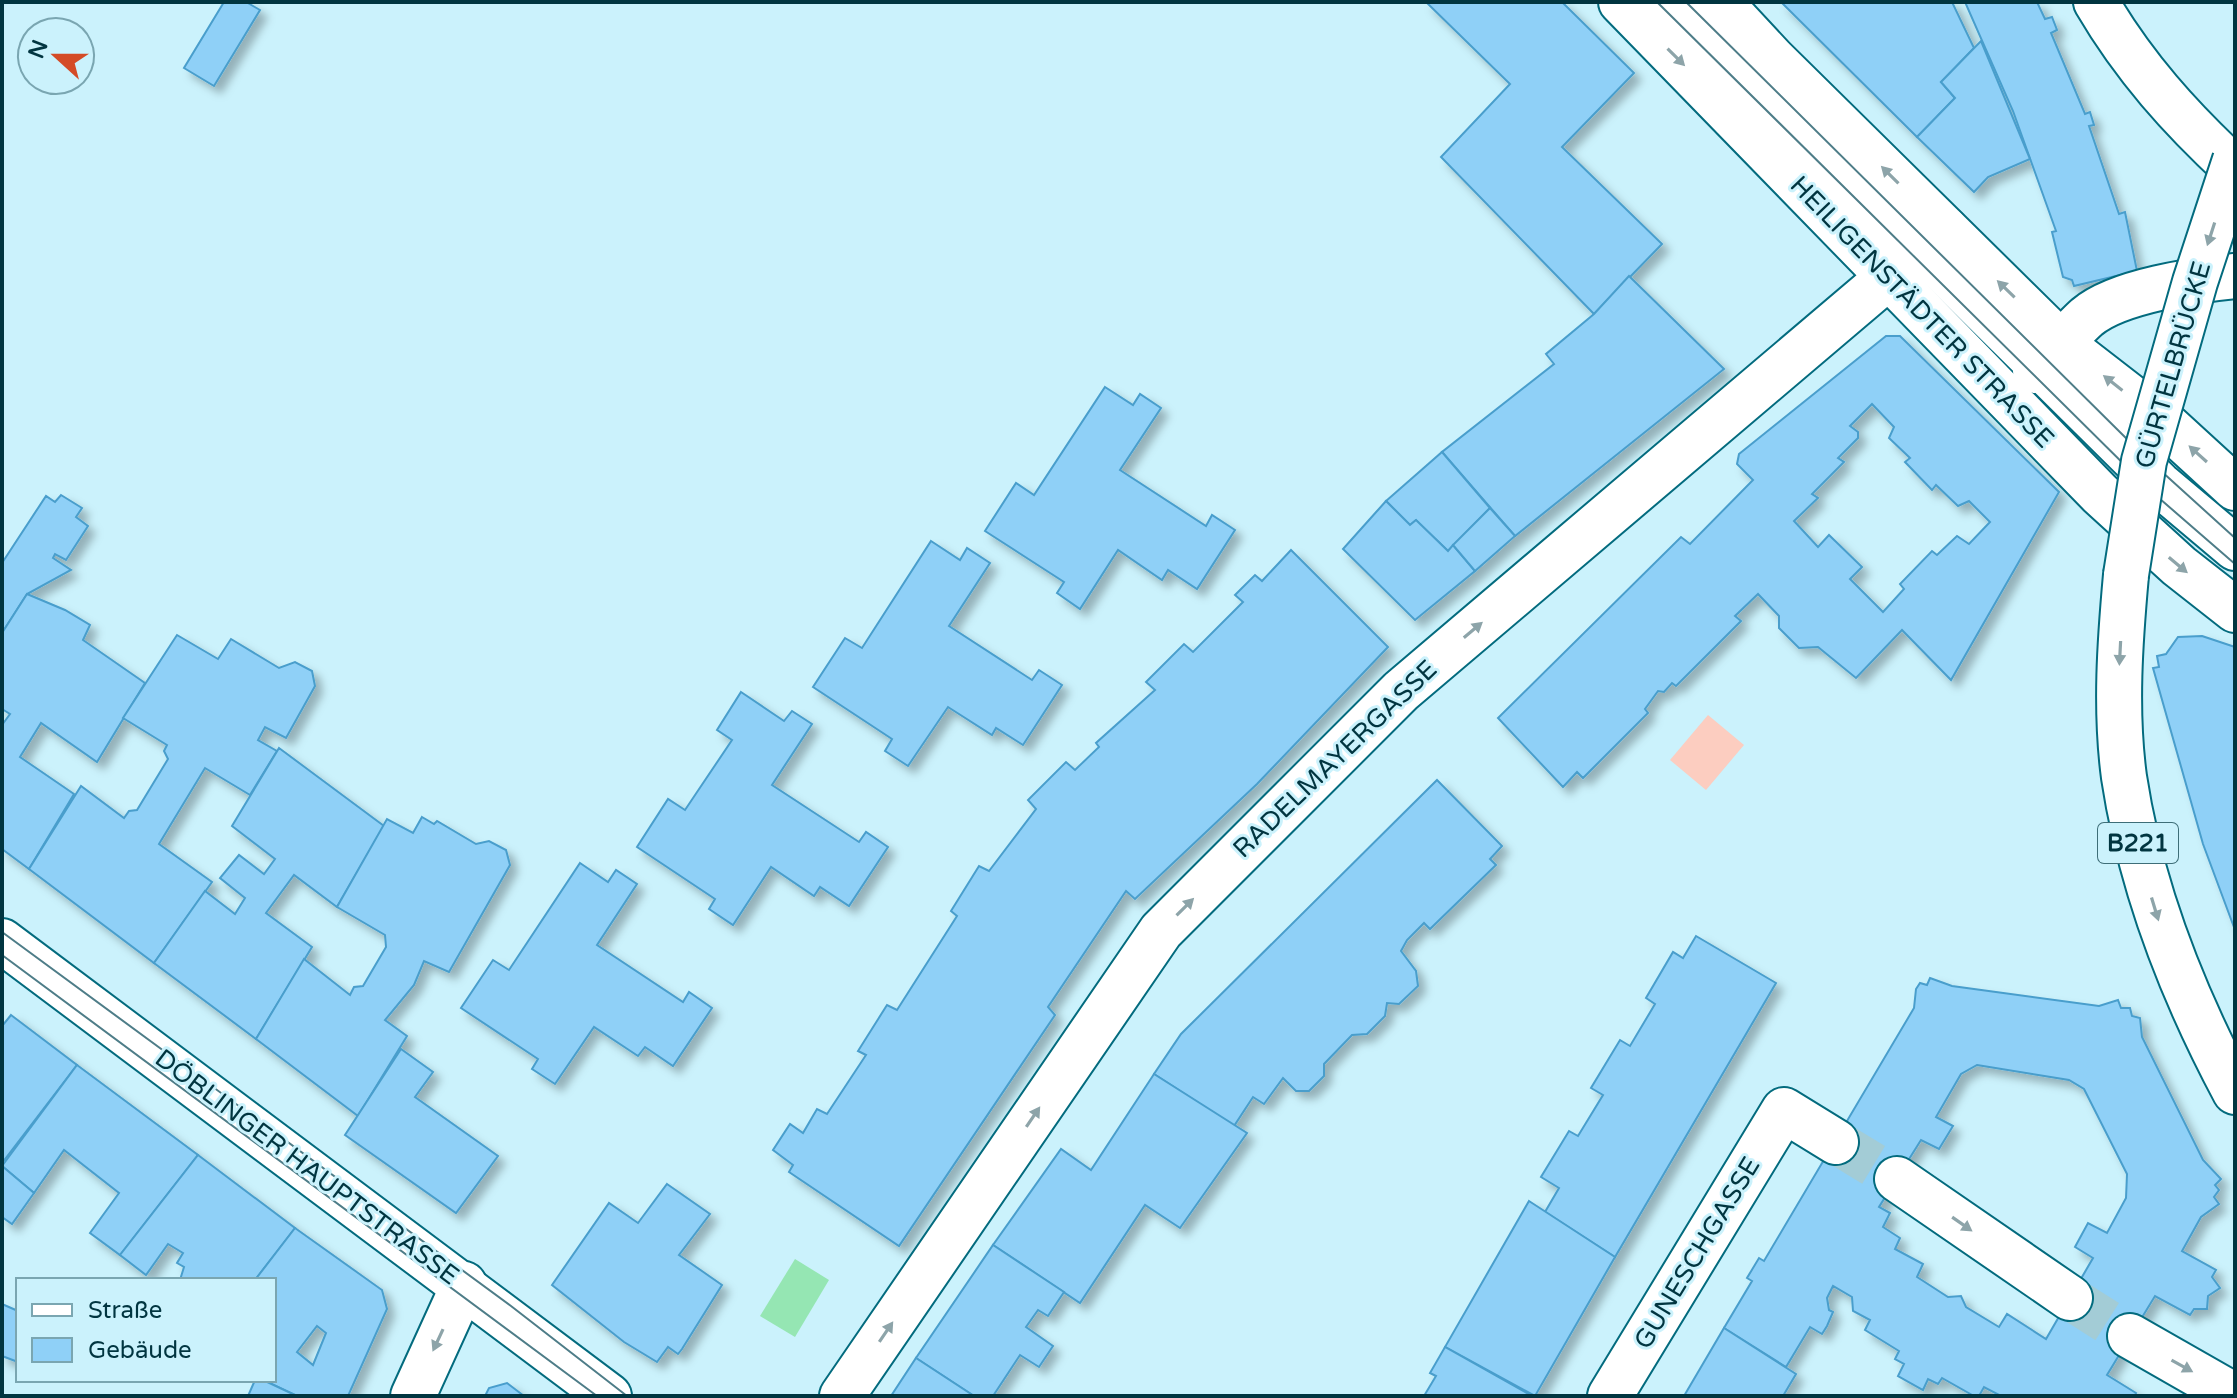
<svg xmlns="http://www.w3.org/2000/svg" width="2237" height="1398" font-family="'Varela Round',sans-serif">
  <style>
    .green { fill: #fccdc0 }
    .water { fill: #95e6b3 }
    .building { fill: #8fd0f7; stroke: #499ecc; stroke-width: 2; fill-rule: evenodd; filter: url(#shadow) }
    .lines { fill: none; stroke-linecap: round; stroke-linejoin: round }
    .minor-tunnel { stroke: #a3ccd6; stroke-width: 44; stroke-dasharray: 44 22; stroke-linecap: butt }
    .minor-casing { stroke: #036b7e; stroke-width: 48 }
    .major-casing { stroke: #036b7e; stroke-width: 48 }
    .minor { stroke: #fff; stroke-width: 44 }
    .major { stroke: #fff; stroke-width: 44 }
    .tram { stroke: #4e7d88; stroke-width: 2 }
    .major-bridge-casing { stroke: #036b7e; stroke-width: 48; stroke-linecap: butt }
    .major-bridge { stroke: #fff; stroke-width: 44 }
    .oneway { fill: #8da4a9 }
    .labels { text-anchor: middle; dominant-baseline: central; stroke-width: 6; stroke-linejoin: round; paint-order: stroke }
    .shield { fill: #cbf2fc; stroke: #3e6e78; stroke-width: 2 }
    .shield-label { font-size: 24px; font-weight: bold; fill: #013540 }
    .street-label { font-size: 26px; fill: #013540; stroke: #cbf2fc }
  </style>
  <defs>
    <filter id="shadow"><feDropShadow dx="7" dy="7" stdDeviation="4" flood-color="#0004"/></filter>
  </defs>
  <rect width="100%" height="100%" fill="#cbf2fc"/>
  <!-- green -->
  <path class="green" d="M1708,715L1744,745L1706,790L1670,760Z"/>
  <!-- water -->
  <path class="water" d="M795,1259L829,1280L795,1337L760,1316Z"/>
  <!-- building -->
  <g class="building">
    <path d="M224,2H246L260,10L214,86L184,68Z"/>
    <path d="M1426,2H1562L1634,73L1562,147L1662,244L1594,314L1441,157L1510,84Z"/>
    <path d="M1781,2H1952L1974,48L1941,82L1955,98L1917,137Z"/>
    <path d="M1965,2H2037L2045,19L2052,17L2057,30L2051,33L2085,114L2090,112L2094,125L2089,126L2119,214L2125,212L2137,271L2074,286L2072,280L2063,277L2052,232L2056,231L2013,111Z"/>
    <path d="M1981,41L2030,159L1988,177L1974,192L1917,137L1955,98L1941,82Z"/>
    <path d="M1629,276L1724,369L1515,536L1442,452L1554,364L1546,354L1594,314Z"/>
    <path d="M1886,336H1900L2059,492L1951,680L1902,630L1856,678L1818,647L1799,648L1779,628V616L1758,594L1735,616L1741,621L1676,686L1672,683L1664,692L1658,691L1645,709L1648,713L1583,778L1577,772L1563,787L1498,718L1681,537L1690,544L1753,480L1737,464L1739,454ZM1872,404L1894,427L1889,438L1910,458L1905,462L1932,490L1936,485L1958,506L1969,501L1990,522L1969,544L1957,536L1937,555L1932,551L1900,584L1904,589L1883,612L1850,579L1862,567L1829,535L1818,547L1794,521L1818,498L1812,494L1844,462L1838,458L1858,438V432L1850,426Z"/>
    <path d="M1105,387L1133,405L1140,394L1161,408L1120,470L1206,526L1212,515L1235,530L1197,589L1168,570L1162,580L1118,550L1080,609L1057,593L1064,582L985,531L1016,483L1034,495Z"/>
    <path d="M1442,452L1490,508L1448,551L1416,520L1410,525L1386,501Z"/>
    <path d="M61,495L82,508L76,517L88,526L66,560L55,554L53,558L71,570L27,594L2,633V563L46,496L55,502Z"/>
    <path d="M1386,501L1410,525L1416,520L1448,551L1453,545L1475,571L1415,620L1343,549Z"/>
    <path d="M1490,508L1515,536L1475,571L1453,545Z"/>
    <path d="M931,541L960,560L967,548L990,563L949,626L1032,680L1039,670L1062,685L1023,745L996,728L992,735L948,707L908,766L885,751L892,739L813,687L845,638L862,648Z"/>
    <path d="M1291,550L1388,647L1257,784L1135,899L1126,891L1048,1007L1055,1015L899,1246L789,1172L793,1165L773,1150L790,1124L803,1133L817,1109L827,1114L866,1055L858,1051L887,1005L897,1010L957,916L951,911L979,866L989,871L1036,809L1028,800L1066,762L1075,770L1099,747L1096,743L1155,690L1146,682L1184,644L1193,652L1243,602L1235,595L1255,575L1262,581Z"/>
    <path d="M27,594L65,610L90,625L83,640L145,683L97,762L41,723L20,757L74,794L29,869L2,849V725L10,714L2,709V633Z"/>
    <path d="M177,635L218,659L231,639L279,668L295,662L312,671L315,686L286,738L265,727L258,740L277,751L250,795L205,768L159,844L212,882L154,963L29,869L81,786L124,818L129,811L137,810L168,759L164,751L167,745L123,718Z"/>
    <path d="M2202,636L2235,647V930L2203,844L2153,668L2159,667L2157,656L2166,654L2178,637Z"/>
    <path d="M741,692L784,721L792,711L812,724L772,785L859,842L866,832L888,847L849,906L820,887L814,896L771,867L733,925L709,909L715,899L637,847L668,799L685,810L732,740L717,730Z"/>
    <path d="M279,748L384,826L337,907L294,875L266,913L312,947L256,1039L154,963L205,891L235,914L245,898L220,878L239,855L264,874L275,859L232,826Z"/>
    <path d="M1437,780L1502,846L1490,859L1496,865L1430,929L1424,923L1407,940L1401,951L1416,971L1418,986L1399,1004L1387,1003L1385,1016L1367,1034L1352,1035L1324,1064V1076L1309,1091H1296L1283,1078L1264,1104L1253,1097L1234,1126L1154,1074L1181,1034Z"/>
    <path d="M422,817L434,824L437,821L476,844L489,841L506,850L510,865L449,972L424,961L414,985L385,1020L407,1036L358,1116L256,1039L304,959L350,995L354,987L363,986L386,947L385,935L337,907L387,819L413,833Z"/>
    <path d="M580,863L608,882L616,870L637,884L597,945L683,1002L689,992L712,1008L673,1066L645,1047L638,1056L594,1027L555,1084L532,1069L538,1059L461,1008L493,960L509,970Z"/>
    <path d="M1696,936L1776,983L1615,1257L1545,1212L1559,1188L1541,1177L1569,1131L1578,1136L1603,1095L1591,1088L1620,1040L1630,1046L1655,1004L1646,998L1673,952L1683,958Z"/>
    <path d="M1930,978L1952,986L2099,1006L2118,1000L2121,1008H2130L2132,1016L2140,1018L2142,1037L2203,1160L2221,1179L2215,1185L2219,1190L2214,1197L2219,1204L2201,1217L2182,1251L2216,1270L2212,1277L2220,1288L2208,1296L2207,1309H2194L2190,1315L2155,1296L2107,1375L2136,1393L2134,1396H2001L1984,1387L1979,1396H1974L1942,1378L1938,1384L1928,1379L1923,1390L1898,1376L1904,1364L1895,1359L1899,1351L1865,1330L1870,1320L1853,1311L1852,1297L1833,1286L1827,1298L1829,1310L1833,1312L1827,1326L1822,1334L1810,1327L1786,1367L1724,1328L1752,1281L1747,1278L1759,1258L1764,1261L1914,1008L1916,989L1920,983L1927,985ZM1977,1065L2069,1080L2084,1089L2127,1174L2126,1198L2107,1233L2088,1223L2075,1247L2093,1258L2046,1339L2007,1314L1999,1327L1966,1307L1961,1296L1948,1297L1917,1277L1923,1264L1895,1249L1900,1238L1883,1227L1890,1213L1879,1207L1921,1140L1939,1149L1953,1126L1936,1117L1961,1074Z"/>
    <path d="M11,1015L77,1065L2,1163V1026Z"/>
    <path d="M401,1049L433,1072L415,1097L498,1156L456,1213L345,1135Z"/>
    <path d="M77,1065L198,1155L120,1255L90,1233L119,1193L64,1150L34,1193L2,1166Z"/>
    <path d="M1154,1074L1247,1133L1180,1228L1145,1205L1080,1303L993,1245L1061,1149L1091,1170Z"/>
    <path d="M198,1155L295,1228L255,1280H180L184,1267L177,1263L183,1253L168,1244L146,1275L120,1255Z"/>
    <path d="M2,1166L34,1193L12,1224L2,1217Z"/>
    <path d="M667,1184L710,1214L679,1255L722,1285L682,1349L678,1354L668,1347L657,1362L624,1342L552,1285L609,1203L638,1223Z"/>
    <path d="M1529,1201L1615,1257L1535,1396L1445,1347Z"/>
    <path d="M295,1228L382,1290L387,1309L348,1396H297L263,1380H274V1280H255ZM317,1326L326,1333L313,1365L297,1352Z"/>
    <path d="M993,1245L1064,1292L1048,1316L1038,1310L1026,1327L1053,1346L1039,1367L1020,1355L993,1396H974L916,1358Z"/>
    <path d="M2,1304L18,1311V1362L2,1356Z"/>
    <path d="M1724,1328L1796,1374L1783,1396H1684Z"/>
    <path d="M1445,1347L1532,1396H1424L1436,1376L1430,1373Z"/>
    <path d="M916,1358L974,1396H891Z"/>
    <path d="M255,1380H263L297,1396H248Z"/>
    <path d="M507,1383L524,1396H485L489,1388Z"/>
  </g>
  <g class="lines">
    <!-- minor-tunnel -->
    <g class="minor-tunnel">
      <path d="M1836,1142L1897,1179"/>
      <path d="M2070,1298L2130,1336"/>
    </g>
    <defs>
      <g id="minor">
        <path d="M1671,2L2159,484L2235,548"/>
        <path d="M2096,2C2134,67 2180,118 2235,169"/>
        <path d="M2035,371C2053,354 2069,333 2087,317C2118,291 2195,280 2235,276"/>
        <path d="M1897,1179L2070,1298"/>
        <path d="M2130,1336L2235,1396"/>
        <path d="M413,1396L464,1284"/>
        <path d="M842,1396L1161,931L1401,691L1945,229"/>
        <path d="M1610,1396L1784,1110L1836,1142"/>
      </g>
      <g id="major">
        <path d="M1621,2L2100,494L2179,566L2235,610"/>
        <path d="M1720,2L1773,59L2062,344L2164,423L2235,488"/>
        <path d="M2126,575C2120,641 2115,710 2124,777C2141,889 2182,993 2235,1092"/>
        <path d="M2,941L609,1396"/>
      </g>
    </defs>
    <!-- minor casing -->
    <use href="#minor" class="minor-casing"/>
    <!-- major casing -->
    <use href="#major" class="major-casing"/>
    <!-- minor -->
    <use href="#minor" class="minor"/>
    <!-- major -->
    <use href="#major" class="major"/>
    <!-- tram -->
    <g class="tram">
      <path d="M1657,2L2152,492L2235,564"/>
      <path d="M1686,2L2139,451L2235,538"/>
      <path d="M2,932L511,1306L627,1396"/>
      <path d="M2,955L597,1396"/>
    </g>
    <defs>
      <path id="major-bridge" d="M2126,575L2144,461L2195,282L2235,160"/>
    </defs>
    <!-- major-bridge casing -->
    <use href="#major-bridge" class="major-bridge-casing"/>
    <!-- major-bridge -->
    <use href="#major-bridge" class="major-bridge"/>
  </g>
  <!-- one-way arrows -->
  <defs><path id="oneway-solid" d="M-6-.8H1V-3.2L6.5 0L1 3.2V.8H-6Z" transform="scale(2)"/></defs>
  <g class="oneway">
    <use href="#oneway-solid" transform="translate(1676 57) rotate(45)"/>
    <use href="#oneway-solid" transform="translate(1890 175) rotate(-135)"/>
    <use href="#oneway-solid" transform="translate(2211 234) rotate(108)"/>
    <use href="#oneway-solid" transform="translate(2006 289) rotate(-136)"/>
    <use href="#oneway-solid" transform="translate(2113 383) rotate(-142)"/>
    <use href="#oneway-solid" transform="translate(2198 454) rotate(-138)"/>
    <use href="#oneway-solid" transform="translate(2178 565) rotate(40)"/>
    <use href="#oneway-solid" transform="translate(1473 630) rotate(-40)"/>
    <use href="#oneway-solid" transform="translate(2120 653) rotate(93)"/>
    <use href="#oneway-solid" transform="translate(1185 907) rotate(-45)"/>
    <use href="#oneway-solid" transform="translate(2155 909) rotate(73)"/>
    <use href="#oneway-solid" transform="translate(1033 1117) rotate(-56)"/>
    <use href="#oneway-solid" transform="translate(1962 1224) rotate(35)"/>
    <use href="#oneway-solid" transform="translate(886 1332) rotate(-56)"/>
    <use href="#oneway-solid" transform="translate(438 1340) rotate(115)"/>
    <use href="#oneway-solid" transform="translate(2182 1366) rotate(29)"/>
  </g>
  <g class="labels">
    <!-- shield labels -->
    <rect class="shield" x="2098" y="823" width="80" height="40" rx="6"/>
    <g class="shield-label">
      <text x="2138" y="843">B221</text>
    </g>
    <!-- street labels -->
    <g class="street-label">
      <text transform="translate(1922 312) rotate(46)">HEILIGENSTÄDTER STRASSE</text>
      <text transform="translate(2173 365) rotate(-74)">GÜRTELBRÜCKE</text>
      <text transform="translate(1335 759) rotate(-44)">RADELMAYERGASSE</text>
      <text transform="translate(307 1167) rotate(37)">DÖBLINGER HAUPTSTRASSE</text>
      <text transform="translate(1697 1253) rotate(-59)">GUNESCHGASSE</text>
    </g>
  </g>
  <!-- border -->
  <rect width="2237" height="1398" fill="none" stroke="#013540" stroke-width="8"/>
  <!-- legend -->
  <rect x="16" y="1278" width="260" height="104" fill="#cbf2fc" stroke="#7aa6b1" stroke-width="2"/>
  <rect x="32" y="1304" width="40" height="12" fill="#ffffff" stroke="#7aa6b1" stroke-width="2"/>
  <text x="88" y="1318" font-size="24" fill="#013540">Straße</text>
  <rect x="32" y="1338" width="40" height="24" fill="#8fd0f7" stroke="#7aa6b1" stroke-width="2"/>
  <text x="88" y="1358" font-size="24" fill="#013540">Gebäude</text>
  <!-- north arrow -->
  <g transform="translate(56 56) rotate(291)"><circle r="38" fill="#cbf2fc" stroke="#7aa6b1" stroke-width="2"/>
  <path d="M0-6L14 30L0 20L-14 30Z" fill="#d44b26"/>
  <text y="-12" font-size="22" font-weight="bold" text-anchor="middle" fill="#013540">N</text>
  </g>
</svg>
